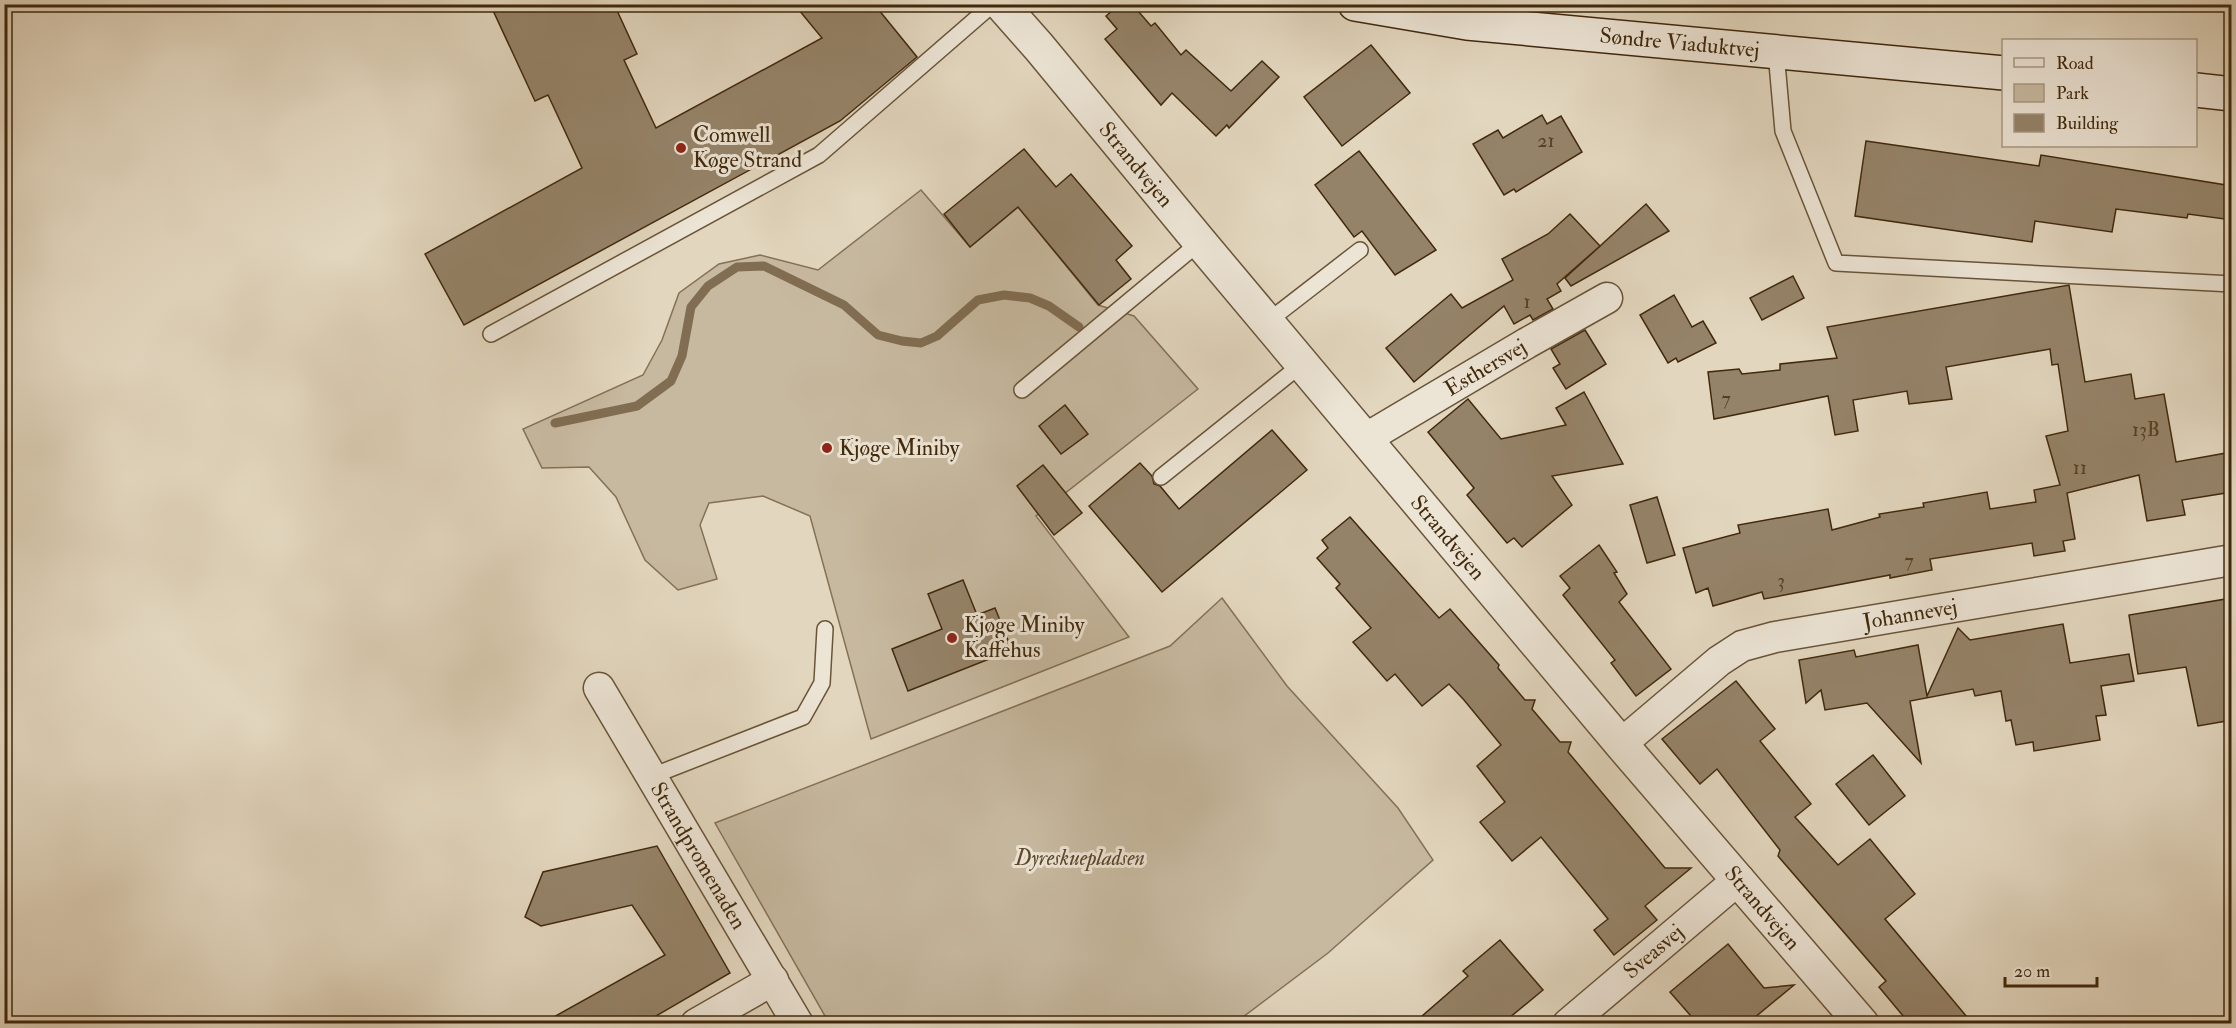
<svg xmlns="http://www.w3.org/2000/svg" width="2236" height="1028" font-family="'IM FELL Double Pica',serif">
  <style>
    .green { fill: #c7b9a0; stroke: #847156; stroke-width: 1.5 }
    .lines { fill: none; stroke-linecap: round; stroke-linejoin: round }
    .stream { stroke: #816d52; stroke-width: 9 }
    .building { fill: #958369; stroke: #41290c; stroke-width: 1.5 }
    .service-casing { stroke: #695438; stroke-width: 18 }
    .minor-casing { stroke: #695438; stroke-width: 33 }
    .tertiary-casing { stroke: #695438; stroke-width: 36 }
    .secondary-casing { stroke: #41290c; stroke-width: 36 }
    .service { stroke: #ece4d5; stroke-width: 15 }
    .minor { stroke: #ece4d5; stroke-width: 30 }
    .tertiary { stroke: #ece4d5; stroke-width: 33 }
    .secondary { stroke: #ece4d5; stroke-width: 33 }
    .poi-dot { fill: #8f2418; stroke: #ece4d5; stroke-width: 2 }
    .labels { text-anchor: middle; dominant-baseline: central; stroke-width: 6; stroke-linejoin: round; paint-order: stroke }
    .number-label { font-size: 20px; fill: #564023 }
    .street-label { font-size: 22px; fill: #41290c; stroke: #ece4d5 }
    .poi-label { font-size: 22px; fill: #41290c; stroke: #ece4d5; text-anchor: start }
    .park-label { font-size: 22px; font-style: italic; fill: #5c462a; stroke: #ece4d5 }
  </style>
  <rect width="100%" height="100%" fill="#e2d6be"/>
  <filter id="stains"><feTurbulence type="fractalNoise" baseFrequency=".00333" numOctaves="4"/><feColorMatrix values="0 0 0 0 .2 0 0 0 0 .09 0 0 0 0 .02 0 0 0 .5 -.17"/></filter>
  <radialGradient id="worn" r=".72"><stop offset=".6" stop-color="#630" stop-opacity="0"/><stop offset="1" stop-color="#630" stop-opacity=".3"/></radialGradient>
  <!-- green -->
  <g class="green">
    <path d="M921,190L970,247L1018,207L1098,305L1134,316L1198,389L1036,516L1129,637L871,739L810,516L763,496L709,503L700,525L717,579L678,590L645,560L616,497L589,467L542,468L523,429L643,375L662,340L679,293L719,264L760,255L818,270Z"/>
    <path d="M1222,598L1287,686L1398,808L1433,860L1328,953L1235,1023H829L715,823L1170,646Z"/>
  </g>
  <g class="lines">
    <!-- stream -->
    <path class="stream" d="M555,423L637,406L671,381L682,356L691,307L708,286L737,267L764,266L844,305L878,335L902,341L921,343L937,336L978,300L1004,295L1030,298L1049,306L1079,327"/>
  </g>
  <!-- building -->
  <g class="building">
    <path d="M490,4H614L637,54L624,60L656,128L822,38L794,4H874L917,57L840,121L464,325L425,254L582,168L548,95L535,101Z"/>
    <path d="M1120,4H1132L1151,26L1155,23L1181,55L1186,50L1231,91L1262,61L1279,77L1229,128L1227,125L1216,136L1172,93L1161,105L1105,39L1117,29L1106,16Z"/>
    <path d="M1371,45L1410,93L1342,146L1304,97Z"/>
    <path d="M1542,115L1547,124L1561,116L1582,152L1516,192L1514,189L1504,195L1473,144L1498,130L1503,138Z"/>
    <path d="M1866,141L2039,166L2041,155L2232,186V220L2188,214L2187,218L2116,209L2112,232L2035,221L2032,242L1855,216Z"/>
    <path d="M1024,149L1056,187L1071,174L1132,246L1116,260L1131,279L1099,305L1018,207L970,247L944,214Z"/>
    <path d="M1359,151L1436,250L1395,275L1362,231L1354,237L1315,185Z"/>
    <path d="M1646,204L1669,231L1571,286L1565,278Z"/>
    <path d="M1570,214L1600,246L1557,284L1561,291L1547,299L1553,309L1533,320L1530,315L1514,324L1504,306L1414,382L1386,348L1451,294L1462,308L1513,280L1502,259L1548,234Z"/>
    <path d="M1793,276L1804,298L1762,320L1750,298Z"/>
    <path d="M2069,285L2085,382L2131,374L2135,399L2164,394L2176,462L2232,452V492L2182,500L2185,515L2147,521L2139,475L2067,493L2075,539L2063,541L2065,551L2034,556L2032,543L1930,559L1932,570L1890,578V575L1764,599L1762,592L1713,606L1708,588L1696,593L1683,548L1740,533L1738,525L1828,509L1832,530L1880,517L1879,514L1924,507L1923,503L1987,492L1990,509L2036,502L2034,490L2060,485L2046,436L2068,431L2058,364L2052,365L2050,349L1946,367L1952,399L1909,404L1907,391L1853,400L1858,431L1835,435L1828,396L1714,419L1708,372L1739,369L1742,374L1780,370V364L1837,358L1827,327Z"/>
    <path d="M1674,295L1692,327L1703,321L1716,343L1678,362L1676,358L1668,363L1640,315Z"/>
    <path d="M1585,330L1606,364L1566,389L1553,368L1560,364L1551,349Z"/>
    <path d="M1584,392L1623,464L1552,476L1572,505L1522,547L1514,538L1507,543L1467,495L1474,488L1428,432L1468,399L1501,439L1566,425L1556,408Z"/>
    <path d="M1065,405L1088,434L1061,454L1039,426Z"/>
    <path d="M1272,430L1307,470L1162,592L1089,506L1140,463L1152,476L1154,484L1160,486L1179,509Z"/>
    <path d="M1043,465L1082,513L1054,535L1017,486Z"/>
    <path d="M1657,497L1675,555L1647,563L1630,505Z"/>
    <path d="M1350,517L1439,618L1450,609L1499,665L1498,668L1525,700H1535L1532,709L1560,742H1571L1568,752L1665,868H1691L1645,906L1657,920L1614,955L1594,930L1608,919L1541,837L1512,861L1480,822L1505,802L1477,766L1501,745L1464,700L1449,684L1422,706L1395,674L1387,681L1353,642L1371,628L1336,588L1340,584L1317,558L1328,548L1322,540Z"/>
    <path d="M1599,545L1617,572L1614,573L1627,594L1619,602L1671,669L1636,696L1611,663L1615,660L1563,595L1570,588L1560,576Z"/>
    <path d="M963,580L977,615L995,608L1012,650L908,691L892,649L942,629L928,594Z"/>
    <path d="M2232,598V720L2198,726L2186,667L2138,674L2129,615Z"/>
    <path d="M2063,624L2070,663L2129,654L2134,681L2101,686L2106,715L2096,716L2100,740L2034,751L2033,742L2016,745L2011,720L2006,721L2001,691L1975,696L1973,689L1910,701L1921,763L1867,703L1825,710L1821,690L1806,703L1799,660L1854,650L1856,657L1918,645L1927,696L1958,628L1970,640Z"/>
    <path d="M1736,681L1775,729L1760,741L1811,804L1795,817L1838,865L1870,839L1915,894L1885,919L1972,1023H1909L1879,987L1886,981L1778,856L1780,850L1717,769L1700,784L1662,739Z"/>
    <path d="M1873,755L1905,796L1869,825L1836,784Z"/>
    <path d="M657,846L730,973L644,1023H543L665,955L632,905L541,926L525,917L543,872Z"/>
    <path d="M1500,940L1543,990L1503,1023H1414L1468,976L1463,971Z"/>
    <path d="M1728,944L1764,988L1794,985L1748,1023H1697L1670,992Z"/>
  </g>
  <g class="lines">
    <defs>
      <g id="service">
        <path d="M1776,52L1783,131L1836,263L2232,284"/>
        <path d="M1267,322L1360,250"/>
        <path d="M491,334L819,155L993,4"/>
        <path d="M1022,390L1200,242"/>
        <path d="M1161,477L1302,364"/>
        <path d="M652,776L803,717L822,683L825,629"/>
      </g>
      <g id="minor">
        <path id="s1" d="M1365,439L1527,343L1607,298"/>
        <path id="s2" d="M599,688L798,1024"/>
        <path id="s3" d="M1621,744L1719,661L1742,646L1775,637L2232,560"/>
        <path d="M696,1024L773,980"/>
        <path id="s4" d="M1568,1024L1739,879"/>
      </g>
      <g id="tertiary">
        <path id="s5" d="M1001,4L1039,47L1200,242L1621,744L1862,1024"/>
      </g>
      <g id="secondary">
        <path id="s6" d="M1355,4L1467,23L2004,73"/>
        <path d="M2196,90L2232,94"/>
      </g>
    </defs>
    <!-- service casing -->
    <use href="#service" class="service-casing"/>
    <!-- minor casing -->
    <use href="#minor" class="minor-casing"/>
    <!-- tertiary casing -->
    <use href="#tertiary" class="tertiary-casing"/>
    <!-- secondary casing -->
    <use href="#secondary" class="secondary-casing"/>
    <!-- service -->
    <use href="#service" class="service"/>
    <!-- minor -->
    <use href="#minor" class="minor"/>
    <!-- tertiary -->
    <use href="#tertiary" class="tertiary"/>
    <!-- secondary -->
    <use href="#secondary" class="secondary"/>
  </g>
  <!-- markers -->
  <g class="poi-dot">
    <circle cx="681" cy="148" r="6"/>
    <circle cx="827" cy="448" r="6"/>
    <circle cx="952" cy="638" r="6"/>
  </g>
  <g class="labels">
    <!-- number labels -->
    <g class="number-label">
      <text x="1546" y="140">21</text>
      <text x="1527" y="301">1</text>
      <text x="1726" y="398">7</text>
      <text x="2146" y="429">13B</text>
      <text x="2080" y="467">11</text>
      <text x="1909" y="560">7</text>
      <text x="1781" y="580">3</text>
    </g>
    <!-- street labels -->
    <g class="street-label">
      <text stroke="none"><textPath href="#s6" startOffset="327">Søndre Viaduktvej</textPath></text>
      <text stroke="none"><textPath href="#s5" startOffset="210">Strandvejen</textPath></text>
      <text stroke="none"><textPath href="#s1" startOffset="140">Esthersvej</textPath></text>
      <text stroke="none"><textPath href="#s5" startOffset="696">Strandvejen</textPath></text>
      <text stroke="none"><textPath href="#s3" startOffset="327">Johannevej</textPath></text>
      <text stroke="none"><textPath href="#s2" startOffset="195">Strandpromenaden</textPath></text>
      <text stroke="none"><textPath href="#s5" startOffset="1182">Strandvejen</textPath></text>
      <text stroke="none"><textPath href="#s4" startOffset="112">Sveasvej</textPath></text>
    </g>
    <!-- poi labels -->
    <g class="poi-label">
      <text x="693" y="135">Comwell<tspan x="693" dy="25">Køge Strand</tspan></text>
      <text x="839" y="448">Kjøge Miniby</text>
      <text x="964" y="625">Kjøge Miniby<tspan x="964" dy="25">Kaffehus</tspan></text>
    </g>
    <!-- park labels -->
    <g class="park-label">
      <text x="1080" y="858">Dyreskuepladsen</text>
    </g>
  </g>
  <!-- margin -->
  <rect width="2236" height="1028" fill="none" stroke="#e2d6be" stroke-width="24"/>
  <rect x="6" y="6" width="2224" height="1016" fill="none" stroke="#41290c" stroke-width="3"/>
  <rect x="12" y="12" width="2212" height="1004" fill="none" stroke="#41290c" stroke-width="1.5"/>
  <!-- legend -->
  <rect x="2002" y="39" width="195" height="108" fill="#ece4d5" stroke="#a89985" stroke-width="1.5"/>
  <rect x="2014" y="58" width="30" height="9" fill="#ece4d5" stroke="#a89985" stroke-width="1.5"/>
  <text x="2056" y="69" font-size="18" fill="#41290c">Road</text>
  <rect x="2014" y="84" width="30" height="18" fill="#c7b9a0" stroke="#a89985" stroke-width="1.5"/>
  <text x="2056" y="99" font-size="18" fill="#41290c">Park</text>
  <rect x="2014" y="114" width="30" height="18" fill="#958369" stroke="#a89985" stroke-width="1.5"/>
  <text x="2056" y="129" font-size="18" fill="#41290c">Building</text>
  <!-- scale -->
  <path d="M2005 977v9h92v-9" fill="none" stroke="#41290c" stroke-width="3"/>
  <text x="2014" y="977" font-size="18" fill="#41290c" stroke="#ece4d5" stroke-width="4.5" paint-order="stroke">20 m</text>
  <rect width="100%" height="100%" filter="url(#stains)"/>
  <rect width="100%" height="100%" fill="url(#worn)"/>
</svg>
